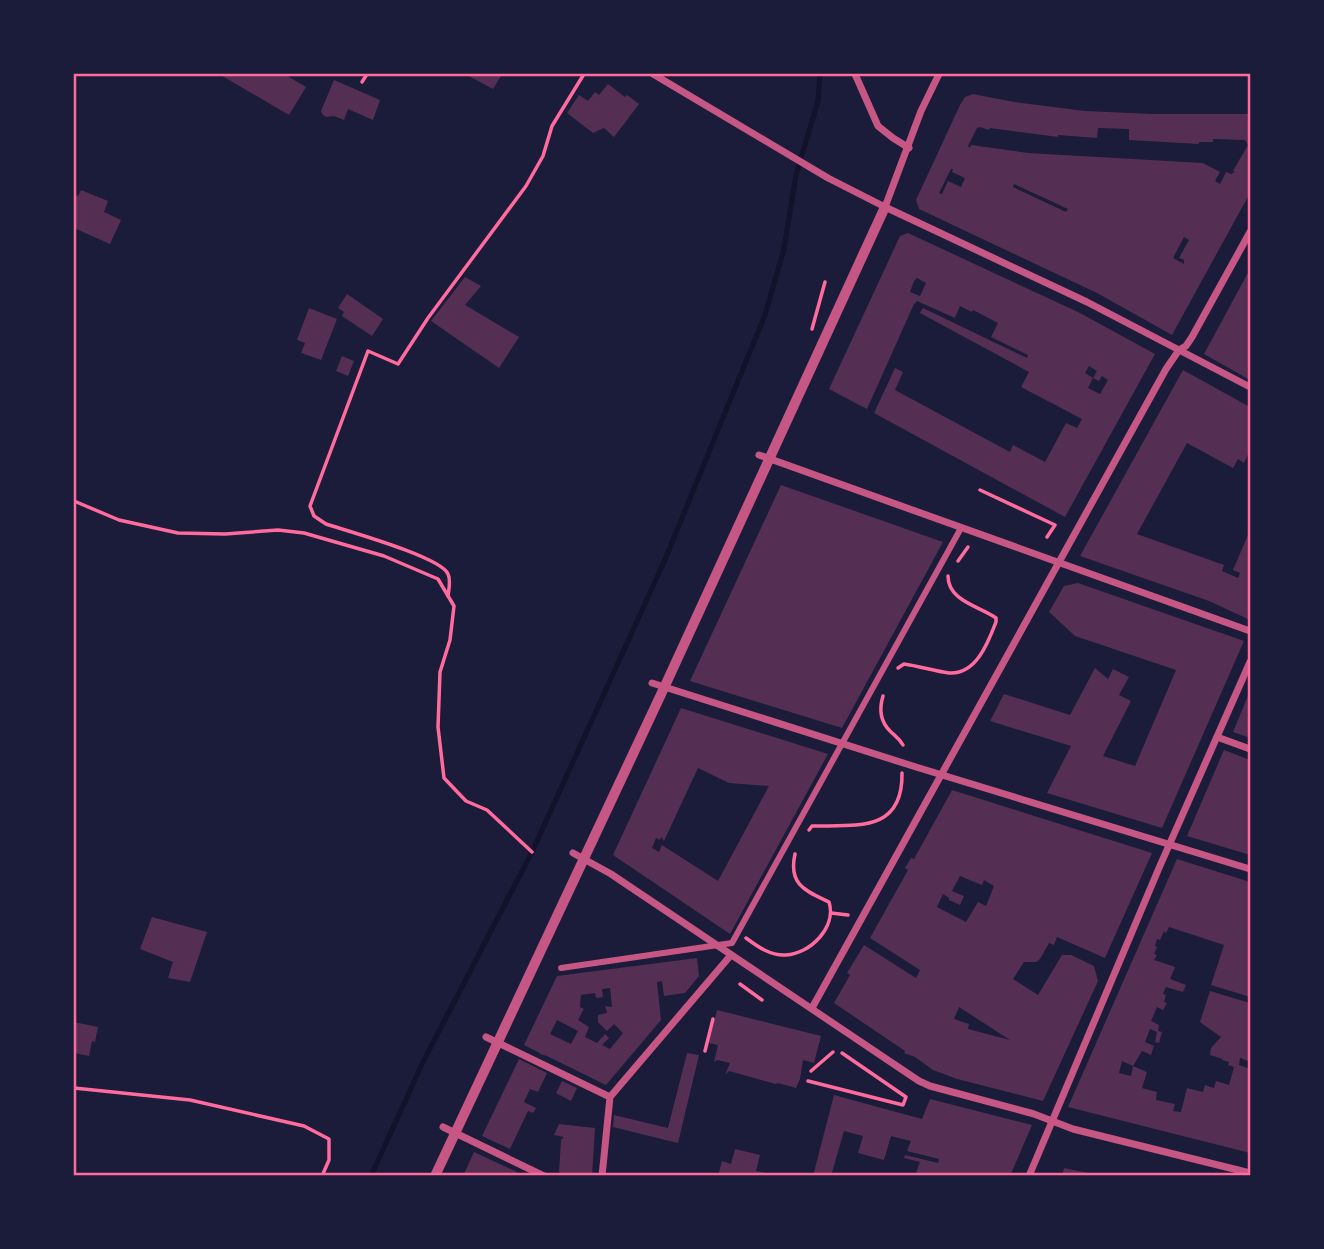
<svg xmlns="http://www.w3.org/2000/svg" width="1324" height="1249" font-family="'Crimson Pro',serif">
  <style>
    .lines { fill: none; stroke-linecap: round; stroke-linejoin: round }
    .stream { stroke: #12122b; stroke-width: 5 }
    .building { fill: #542f53; fill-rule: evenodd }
    .path { stroke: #ff6b9d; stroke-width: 3.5 }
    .pedestrian { stroke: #c65784; stroke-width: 6 }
    .minor { stroke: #c65784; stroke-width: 7 }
    .tertiary { stroke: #c65784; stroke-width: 10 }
    .neatline { fill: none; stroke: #ff6b9d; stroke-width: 2.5 }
  </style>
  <rect width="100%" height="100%" fill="#1b1b3a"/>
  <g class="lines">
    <!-- stream -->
    <path class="stream" d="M371,1176L423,1062L532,852L664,562L765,315L784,249L796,175L818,101L820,74"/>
  </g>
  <!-- building -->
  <g class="building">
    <path d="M219,74H284L306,87L289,115Z"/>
    <path d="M465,74H502L493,89Z"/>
    <path d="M334,80L380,100L373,120L348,109L344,120L334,116L326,117L323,115L321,111Z"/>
    <path d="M608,84L625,97L627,95L639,104L614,137L604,128L593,133L567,113L579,95L588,101L595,92L599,95Z"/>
    <path d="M973,94L1014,102L1085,111L1153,114H1250V193L1172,335L1097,293L919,209L916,200L960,105L965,97ZM980,127L989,130L990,128L1058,137V135L1097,138L1098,128L1129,129V140L1199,144V142H1213V139L1245,140L1248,145L1233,171L1235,172L1231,174L1226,172L1220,184L1215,181L1220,172L1203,163L1028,153L971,145L970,148L968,146L977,128ZM951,169H953L952,172L965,178L961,187L948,181L942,194L939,193ZM1014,184L1068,209L1066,212L1013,187ZM1184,237L1189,240L1179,258L1184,260V264L1173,258Z"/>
    <path d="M81,190L108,201L104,212L121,220L110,244L74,228V194L78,196Z"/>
    <path d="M908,233L1080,313L1155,354L1065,517L874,413L895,368L903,372L895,390L1010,452L1013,445L1045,462L1066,423L1077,428L1082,419L1021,387L1029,372L920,313L923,308L1027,358L1028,355L991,337L998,323L973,310L972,312L960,306L955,318L917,301L914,304L867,409L829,389L900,236ZM917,278L926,283L920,296L910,292L914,281ZM1089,366L1097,371L1093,378L1099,381L1102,376L1108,380L1100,394L1088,388L1093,378L1085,373Z"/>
    <path d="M1250,269V380L1204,354Z"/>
    <path d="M465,277L481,286L465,305L519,337L499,368L431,321Z"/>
    <path d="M347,294L383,319L372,336L342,316L344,312L338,308Z"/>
    <path d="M309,308L337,319L321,360L301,353L305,343L297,340Z"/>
    <path d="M342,356L354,361L348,376L336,371Z"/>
    <path d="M1183,370L1250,407V450L1244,463L1238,459L1233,468L1187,443L1137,534L1224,565L1222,571L1238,578L1240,573L1233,570L1250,530V620L1209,601L1080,556Z"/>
    <path d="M781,485L943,542L842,728L690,681Z"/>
    <path d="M1078,583L1244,641L1162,828L1047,793L1071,746L990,721L1004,694L1070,715L1095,668L1108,679L1113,669L1129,677L1119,695L1131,701L1103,756L1135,766L1176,670L1075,636L1049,612L1064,586Z"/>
    <path d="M1250,691V738L1233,732Z"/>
    <path d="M681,708L828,754L730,934L613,855ZM698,768L729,783L769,786L718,881L662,845L659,852L652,848L656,838L660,840L661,837L664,841Z"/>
    <path d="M1224,750L1250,760V855L1187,836Z"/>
    <path d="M952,790L1152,853L1105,958L1057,937L1054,945L1049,943L1040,959L1036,962H1024L1013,979L1038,995L1062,955H1071L1094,966L1098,981L1043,1101L957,1079L933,1070L915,1057L904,1053L905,1051L834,1003L850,975L847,973L864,945L916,978L920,970L870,938L908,870L905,868L911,858L914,859ZM960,876L982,885L984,880L994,886L986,906L978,902L966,922L937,907L943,894L949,898V900L960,905L964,896L952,891ZM959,1007L1010,1040L968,1029L969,1024L954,1019Z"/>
    <path d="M1177,859L1250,882V997L1211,985L1224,945L1169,927L1166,933L1164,931L1160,940L1157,939L1155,946L1157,947L1154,954L1157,955L1154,960L1175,967L1170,979L1186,985L1183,992L1166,987L1163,994L1166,995L1164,1002L1167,1003L1163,1010L1157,1007L1151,1021L1159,1025L1158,1031L1162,1032L1159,1043L1155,1042L1157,1032L1150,1029L1145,1042L1154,1046L1151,1055L1142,1051L1133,1066L1122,1061L1119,1073L1131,1076L1133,1066L1147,1072L1142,1088L1157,1092L1156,1100L1175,1104L1173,1111L1181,1112L1187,1088L1203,1092L1205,1085L1214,1088L1216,1081L1229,1085L1234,1067L1228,1065L1229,1062L1222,1060L1223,1059L1210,1055L1211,1048L1221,1037L1200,1022L1210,991L1250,1003V1062L1240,1058L1239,1065L1248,1068L1250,1062V1153L1068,1107Z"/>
    <path d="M152,917L207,932L190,982L168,978L173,962L140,949Z"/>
    <path d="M697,958L699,976L685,993L664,996L662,981L657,982L661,1020L606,1085L547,1056L540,1054V1053L524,1045L557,976ZM610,988L612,1007L605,1006L607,1013L598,1015V1022L607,1031L614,1024L623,1033L610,1049L602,1045L609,1038L605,1034L597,1043L585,1037L589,1027L578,1020L584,1009L580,1007L581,995L595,993L596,998L603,997L602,989ZM557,1020L578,1031L571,1044L550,1034Z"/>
    <path d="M717,1010L821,1036L814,1063L803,1060L800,1079L796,1088L778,1083L776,1084L729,1071L725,1075L730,1063L717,1060L714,1062L718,1045L709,1043Z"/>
    <path d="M74,1022L98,1027L95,1042L92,1041L89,1056L74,1053Z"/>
    <path d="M687,1053L699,1055L678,1143L613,1127L614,1115L668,1128Z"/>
    <path d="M519,1059L547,1073L538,1092L530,1089L524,1102L536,1108L533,1113L528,1111L510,1149L482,1136Z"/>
    <path d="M562,1081L577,1088L571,1101L556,1093Z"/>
    <path d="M834,1095L922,1119L930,1099L1032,1125L1010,1176H915L920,1162L904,1158L905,1155L938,1163L939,1159L907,1151L911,1141L891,1136L884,1160L858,1153L863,1136L844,1131L831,1176H813Z"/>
    <path d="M559,1124L595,1128L592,1176H566L559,1172L561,1140L564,1137L554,1135Z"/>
    <path d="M735,1149L760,1155L756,1171L766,1173L765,1176H718L722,1161L731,1164Z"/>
    <path d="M474,1152L517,1172L515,1176H463Z"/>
    <path d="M1064,1168L1093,1174L1092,1176H1062Z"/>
  </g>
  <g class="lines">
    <!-- path -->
    <g class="path">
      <path d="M362,82L367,74"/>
      <path d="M812,329L825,282"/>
      <path d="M980,490L1055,525L1047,537"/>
      <path d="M74,501L119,520L178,533L225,534L278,530L304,533L384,556L438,579L454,606L450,640L440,672L438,727L444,778L466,801L487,810L532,852"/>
      <path d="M958,561L968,547"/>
      <path d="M448,596C449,589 451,580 448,574C441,557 347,531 326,524L314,516L310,506L368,351L398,364L428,318L526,186L543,156L552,126L584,74"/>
      <path d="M898,668L904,664C919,666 934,671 949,673C976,675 988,643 996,622V618C979,606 948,601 948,576"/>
      <path d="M883,696C879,709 880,721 890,731C895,736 899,738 903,745"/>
      <path d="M809,830L812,826C856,825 903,833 902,773"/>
      <path d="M831,913L848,915"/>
      <path d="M746,938C758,947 771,956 786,955C810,954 837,927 829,902C806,891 788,885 795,854"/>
      <path d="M740,984L762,1000"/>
      <path d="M705,1051L713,1019"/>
      <path d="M811,1071L833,1052"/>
      <path d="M808,1081L903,1105L906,1097L842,1053"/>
      <path d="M74,1088L190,1100L304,1126L329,1139V1160L322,1176"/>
    </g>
    <!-- pedestrian -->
    <path class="pedestrian" d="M561,968L732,943L961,528"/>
    <!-- minor -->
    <g class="minor">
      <path d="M653,74L828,178L885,207L1087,302L1250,387"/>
      <path d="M855,74L878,126L893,138L909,148"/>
      <path d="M885,207L921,111L939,74"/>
      <path d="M759,455L1250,631"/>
      <path d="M652,683L916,767L1250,869"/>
      <path d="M1217,737L1250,749"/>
      <path d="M573,853L611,874L919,1081L930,1086L1034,1114L1073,1129L1250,1173"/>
      <path d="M812,1008L1166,369L1179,350L1186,346L1192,337L1250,232"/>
      <path d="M486,1037L610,1097"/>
      <path d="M443,1127L544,1176"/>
      <path d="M602,1176L610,1097L731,955"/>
      <path d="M1029,1176L1159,868L1250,662"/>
    </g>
    <!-- tertiary -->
    <path class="tertiary" d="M435,1176L664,688L885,207"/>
  </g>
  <!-- border -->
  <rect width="1324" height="1249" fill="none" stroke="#1b1b3a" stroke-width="150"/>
  <rect x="75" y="75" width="1174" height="1099" class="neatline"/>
</svg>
